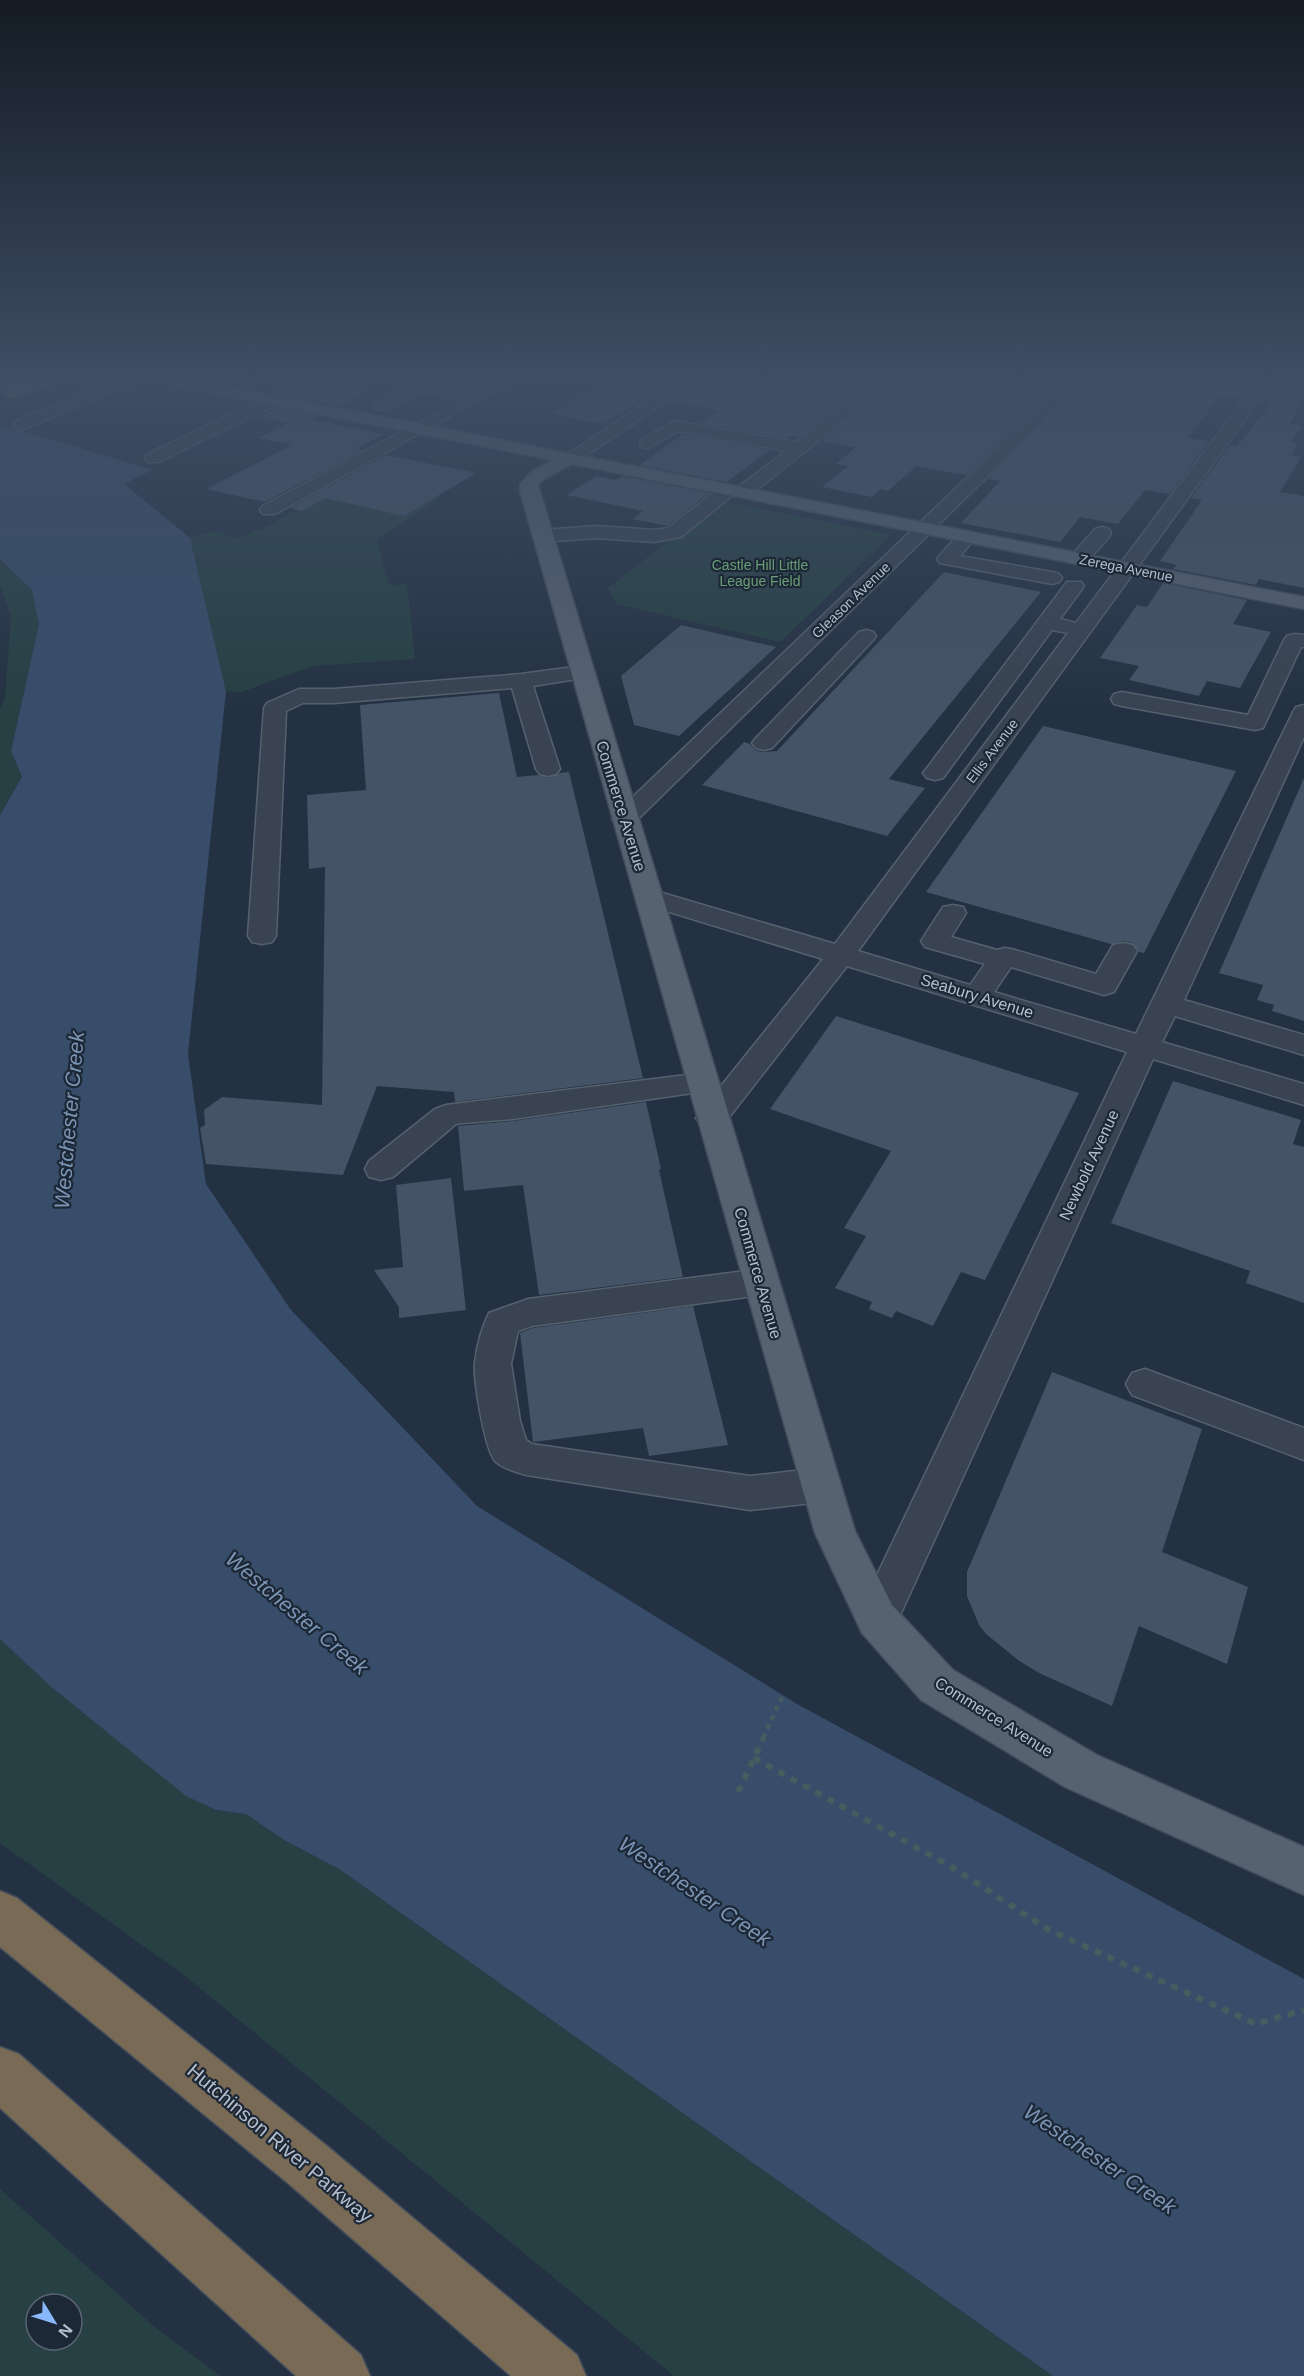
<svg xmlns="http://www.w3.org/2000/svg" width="1304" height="2376" font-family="Arial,sans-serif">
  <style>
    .green { fill: #264043; fill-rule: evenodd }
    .water { fill: #374d6a }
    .building { fill: #455366 }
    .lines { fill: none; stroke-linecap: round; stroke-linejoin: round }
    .minor-casing { stroke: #56616f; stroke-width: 3 }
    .major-casing { stroke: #424c5b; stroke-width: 3 }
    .highway-casing { stroke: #434e5c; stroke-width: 3 }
    .path-far1 { stroke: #445d5f; stroke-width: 4.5; stroke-dasharray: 5 5; stroke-linecap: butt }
    .path { stroke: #445d5f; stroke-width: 6; stroke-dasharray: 7 7; stroke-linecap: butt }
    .minor { fill: #394351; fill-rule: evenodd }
    .major { fill: #576271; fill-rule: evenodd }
    .highway { fill: #786a55; fill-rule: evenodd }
    .highway-bridge-casing { stroke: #434e5c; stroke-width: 19; stroke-linecap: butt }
    .highway-bridge { stroke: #786a55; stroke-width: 17 }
    .labels { text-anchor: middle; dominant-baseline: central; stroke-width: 4.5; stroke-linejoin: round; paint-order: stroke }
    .far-park-label { font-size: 14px; fill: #6b9e76; stroke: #1d2837 }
    .far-street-label { font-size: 14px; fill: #b5becc; stroke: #1d2837 }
    .street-label { font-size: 16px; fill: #b5becc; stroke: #1d2837 }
    .near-street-label { font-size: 20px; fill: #b5becc; stroke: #1d2837 }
    .near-water-label { font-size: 21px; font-style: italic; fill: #7c95b4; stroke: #1d2837 }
  </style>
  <rect width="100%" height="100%" fill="#243142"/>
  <!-- green -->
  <g class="green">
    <path d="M355,478L441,497L377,540L389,585L407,584L415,659L313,666L242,692L226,691L190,538L213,531L238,538L270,525Z"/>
    <path d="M720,501L891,535L780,642L616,604L608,588Z"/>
    <path d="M0,559L32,590L39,624L11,751L22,777L0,815V710L5,697L11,616L0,586Z"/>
    <path d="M0,1639L50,1686L102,1728L216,1810L246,1814L284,1840L339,1869L1053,2376H674L185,1976L0,1843Z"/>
    <path d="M0,2189L156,2328L221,2376H0ZM36,2304H72V2340H36Z"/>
  </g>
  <!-- water -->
  <path class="water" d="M0,426L48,438L152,470L124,484L190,538L226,691L188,1054L206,1184L291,1310L477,1506L797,1704L1304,1979V2376H1053L339,1869L284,1840L246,1814L216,1810L186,1796L50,1686L0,1639V815L22,777L11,751L39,624L32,590L0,559Z"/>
  <!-- building -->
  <g class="building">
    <path d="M608,380H675L603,424L551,414Z"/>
    <path d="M700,380H873L799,437L791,435L787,438L700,423L719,410L670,401Z"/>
    <path d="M897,380H1066L966,475L916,466L888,491L881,489L872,497L822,487L848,466L836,464L856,447L822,441Z"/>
    <path d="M1088,380H1255L1241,398L1221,395L1187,438L1209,441L1170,494L1145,490L1118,524L1080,517L1060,542L961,523L1000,481L988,479Z"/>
    <path d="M1291,380H1304V396L1290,424L1302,426L1290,442L1298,444L1291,455L1301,457L1280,492L1304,496V588L1259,579L1256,585L1173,569L1177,565L1160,561L1202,500L1191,498L1230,445L1237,446L1272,403L1261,401L1276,381L1289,383Z"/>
    <path d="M328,384L367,391L339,406L299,398Z"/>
    <path d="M278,408L318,416L312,420L384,434L357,448L363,450L265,502L206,489L292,445L258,438L288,423L259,417Z"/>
    <path d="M683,434L770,450L727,482L639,465Z"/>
    <path d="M386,455L476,473L404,516L325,498L302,511L290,508Z"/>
    <path d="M596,476L616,480L622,476L709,493L667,526L633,519L643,511L567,495Z"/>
    <path d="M944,572L1041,592L889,779L925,788L887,836L702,785L744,742L750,744L755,750L763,752L777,751Z"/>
    <path d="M1163,583L1247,600L1233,624L1271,632L1240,688L1207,681L1199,696L1129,680L1139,666L1100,658L1137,605L1147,607Z"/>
    <path d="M681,625L776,647L679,736L634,725L621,676Z"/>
    <path d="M499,693L517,777L538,775L549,778L560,773L569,772L643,1078L455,1102L454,1092L377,1086L343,1175L206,1164L200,1128L205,1125L204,1110L222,1097L322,1105L325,867L309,869L307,795L366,790L360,705Z"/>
    <path d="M1043,726L1236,771L1144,953L1139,952L1133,943L1123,941L1111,944L926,892Z"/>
    <path d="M1304,778V1021L1272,1011L1274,1005L1257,1000L1263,985L1219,973Z"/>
    <path d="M836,1016L1079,1093L985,1280L961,1272L933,1326L896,1311L892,1318L869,1309L872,1302L835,1288L866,1236L844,1228L891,1151L770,1109Z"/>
    <path d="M1173,1081L1301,1120L1293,1144L1304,1147V1303L1246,1283L1250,1271L1111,1223Z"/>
    <path d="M646,1102L661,1169L659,1170L683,1277L539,1295L523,1185L464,1191L458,1126L513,1121Z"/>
    <path d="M451,1178L466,1310L399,1318V1307L374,1270L403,1267L396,1185Z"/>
    <path d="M693,1306L728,1445L649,1456L643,1428L533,1442L520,1333L533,1328Z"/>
    <path d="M1052,1372L1202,1429L1162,1552L1248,1587L1227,1664L1139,1626L1112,1706L1039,1673L1018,1660L986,1634L979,1625L967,1596V1572Z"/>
  </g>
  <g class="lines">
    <defs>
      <g id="minor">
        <path d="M115,380H137L134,383L26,428L20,430L12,425L14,422Z"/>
        <path d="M303,380H324L321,383L159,462H147L145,458L147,454Z"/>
        <path d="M419,380H438L434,384L475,392L496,380H516L275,514H263L260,510L263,506L462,399L423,391L387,409H375L373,406L375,403Z"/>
        <path d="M679,380H698L575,463H563L561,459Z"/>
        <path d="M877,380H895L749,496L743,497L735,493L681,537L655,542L596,538L542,542L535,540L533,536L535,532L542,530L596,526L655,530L668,528L723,485L729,484L737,488L786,451L678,431L648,448L642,447L640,443L642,439L675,421L796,442Z"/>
        <path d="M1069,380H1086L633,824L624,826L615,824L612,819L615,814Z"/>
        <path d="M1258,380H1274L858,951L970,985L985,964L925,947L921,941L943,907L953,905L963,907L966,913L951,937L997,950L1005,948L1015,950L1096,974L1113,945L1123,943L1133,945L1137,951L1114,992L1104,995L1011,967L994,992L1136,1034L1293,712L1296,707L1304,705V737L1184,1000L1304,1035V1055L1175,1016L1162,1042L1304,1084V1105L1153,1059L892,1633L877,1638L862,1633L856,1619L1127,1052L847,966L723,1125L712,1129L701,1125L696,1118L701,1111L823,959L640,903L636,897L640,891L649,889L835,944L1068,633L1052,630L943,778L935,780L927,778L923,773L927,768L1067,582H1081L1084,586L1060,619L1076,623Z"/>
        <path d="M1102,527L1109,529L1111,533L1109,537L1086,563H1072L1069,559L1072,555L1095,529Z"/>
        <path d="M967,531L974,533L976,537L960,556L1052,572L1059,574L1062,578L1059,582L1052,584L940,563L937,559L940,555L960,533Z"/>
        <path d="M866,630L873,632L876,636L873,640L772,748L764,750L756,748L752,743L756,738L859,632Z"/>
        <path d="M1294,634L1304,635V647H1301L1263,728L1255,730L1122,706L1114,704L1111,699L1114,694L1122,692L1248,715L1284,640L1287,636Z"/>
        <path d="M581,666L589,667L592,672L589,677L533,686L560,769L556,774L548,776L540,774L536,769L512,688L334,703H303L286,711L276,936L272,942L262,944L252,942L248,936L264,708L267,703L299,689H334L521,674Z"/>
        <path d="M702,1073L713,1076L717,1083L713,1090L513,1119L463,1123L456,1124L393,1177L381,1180L369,1177L365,1169L369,1161L435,1109L446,1105Z"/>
        <path d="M761,1269L773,1273L779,1282L773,1291L761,1295L532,1326L518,1331L511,1364L520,1421L526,1440L532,1444L750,1476L821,1468L835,1473L841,1485L835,1497L821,1502L750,1510L526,1475C517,1472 504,1469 496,1462C485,1452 473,1378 475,1362C477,1346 482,1327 489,1313L528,1299Z"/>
        <path d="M1145,1369L1304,1428V1460L1132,1395L1126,1384L1132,1373Z"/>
      </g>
      <g id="major">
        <path d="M11,380H59L51,385L0,391V381Z"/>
        <path d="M162,380H194L1304,597V609L572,464L544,479L538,485L855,1531L892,1605L953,1670L1097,1755L1304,1847V1895L1065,1787L921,1700L862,1633L815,1533L520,491V484L532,471L553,460L170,385Z"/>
      </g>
      <g id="highway">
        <path d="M0,380H21L18,383L0,390Z"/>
        <path d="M0,1891L17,1898L327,2146L577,2355L586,2376H511L289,2184L0,1947Z"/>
        <path d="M0,2047L19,2054L361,2355L370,2376H296L0,2108Z"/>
      </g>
    </defs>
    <!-- minor casing -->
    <use href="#minor" class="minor-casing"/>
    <!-- major casing -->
    <use href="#major" class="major-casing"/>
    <!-- highway casing -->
    <use href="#highway" class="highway-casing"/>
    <!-- path-far1 -->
    <path class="path-far1" d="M763,1738L783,1695"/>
    <!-- path -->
    <g class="path">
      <path d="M754,1758L952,1867L1049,1930L1256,2024L1304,2010"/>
      <path d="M738,1792L764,1737"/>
    </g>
    <!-- minor -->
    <use href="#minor" class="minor"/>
    <!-- major -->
    <use href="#major" class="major"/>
    <!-- highway -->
    <use href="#highway" class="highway"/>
    <defs>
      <path id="highway-bridge" d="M12,390L38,380"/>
    </defs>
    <!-- highway-bridge casing -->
    <use href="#highway-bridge" class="highway-bridge-casing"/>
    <!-- highway-bridge -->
    <use href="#highway-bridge" class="highway-bridge"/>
  </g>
  <!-- sky -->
  <linearGradient id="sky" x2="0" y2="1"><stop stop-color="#141b24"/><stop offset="0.53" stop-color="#3f4e65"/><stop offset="1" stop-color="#3f4e65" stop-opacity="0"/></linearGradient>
  <rect width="1304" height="713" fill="url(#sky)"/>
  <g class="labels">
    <!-- far-park labels -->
    <g class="far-park-label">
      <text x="760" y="565">Castle Hill Little<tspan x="760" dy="16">League Field</tspan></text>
    </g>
    <!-- far-street labels -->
    <g class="far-street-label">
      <text transform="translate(1126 568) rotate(11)">Zerega Avenue</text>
      <text transform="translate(851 600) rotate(-44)">Gleason Avenue</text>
      <text transform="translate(992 751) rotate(-53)">Ellis Avenue</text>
    </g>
    <!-- street labels -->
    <g class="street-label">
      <text transform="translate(621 806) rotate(73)">Commerce Avenue</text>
      <text transform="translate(977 996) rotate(17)">Seabury Avenue</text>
      <text transform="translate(1089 1165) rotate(-65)">Newbold Avenue</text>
      <text transform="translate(758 1273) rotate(74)">Commerce Avenue</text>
      <text transform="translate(994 1717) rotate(32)">Commerce Avenue</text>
    </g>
    <!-- near-street labels -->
    <g class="near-street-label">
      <text transform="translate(280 2143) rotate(40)">Hutchinson River Parkway</text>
    </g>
    <!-- near-water labels -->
    <g class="near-water-label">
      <text transform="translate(69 1120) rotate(-85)">Westchester Creek</text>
      <text transform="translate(297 1613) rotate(40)">Westchester Creek</text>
      <text transform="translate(695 1891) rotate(34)">Westchester Creek</text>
      <text transform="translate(1100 2159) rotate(34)">Westchester Creek</text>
    </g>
  </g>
  <!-- north arrow -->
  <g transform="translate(54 2322) rotate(128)"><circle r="28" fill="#1d2837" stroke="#5a6473" stroke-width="1.5"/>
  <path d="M0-4.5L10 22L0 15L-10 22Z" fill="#89b8fd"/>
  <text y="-9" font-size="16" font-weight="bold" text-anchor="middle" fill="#b5becc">N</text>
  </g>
</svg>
